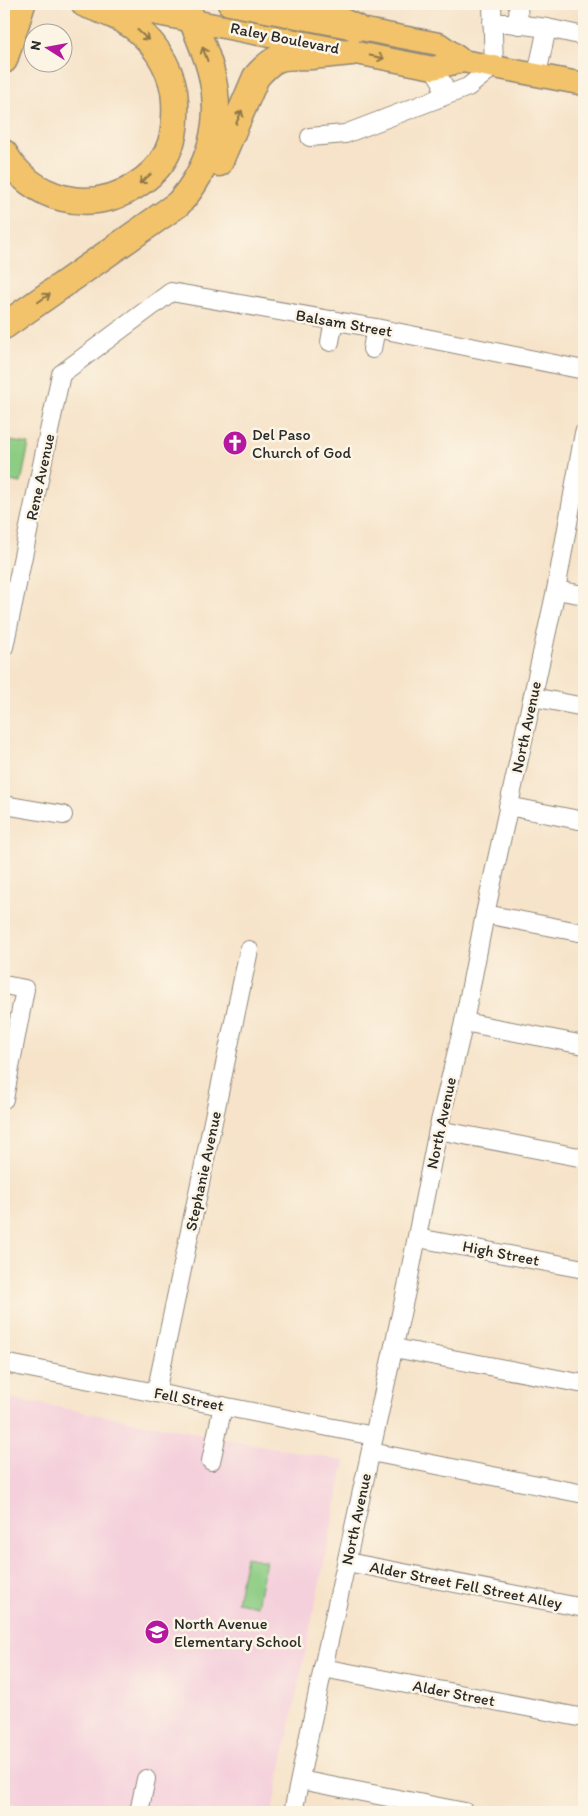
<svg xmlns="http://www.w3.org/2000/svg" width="588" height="1816" font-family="Itim,sans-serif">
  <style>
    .built { fill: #f4cfdc }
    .green { fill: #8ccc83; stroke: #5c7c57 }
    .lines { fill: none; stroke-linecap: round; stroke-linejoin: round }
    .minor-casing { stroke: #90877a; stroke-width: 20 }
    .major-casing { stroke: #90877a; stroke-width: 25 }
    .highway-casing { stroke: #90877a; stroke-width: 29 }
    .minor { stroke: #fff; stroke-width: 18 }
    .major { stroke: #f2c36a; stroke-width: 22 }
    .highway { stroke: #f2c36a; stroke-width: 26 }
    .oneway { stroke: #8e774a }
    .labels { text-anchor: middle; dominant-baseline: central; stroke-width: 5; stroke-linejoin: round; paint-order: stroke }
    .street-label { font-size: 16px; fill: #2b2b2b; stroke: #fcf5e5 }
    .poi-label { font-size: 16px; fill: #2b2b2b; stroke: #fcf5e5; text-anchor: start }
  </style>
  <rect width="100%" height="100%" fill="#fcf5e5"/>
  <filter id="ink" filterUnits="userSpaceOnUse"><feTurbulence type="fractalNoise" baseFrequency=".02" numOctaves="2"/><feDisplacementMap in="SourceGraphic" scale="10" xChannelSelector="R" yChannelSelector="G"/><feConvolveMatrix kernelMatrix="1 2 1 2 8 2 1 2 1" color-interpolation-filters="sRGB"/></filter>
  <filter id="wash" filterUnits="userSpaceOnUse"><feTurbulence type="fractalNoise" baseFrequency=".0096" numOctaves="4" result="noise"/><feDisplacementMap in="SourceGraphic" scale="20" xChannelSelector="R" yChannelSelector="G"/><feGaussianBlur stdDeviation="1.12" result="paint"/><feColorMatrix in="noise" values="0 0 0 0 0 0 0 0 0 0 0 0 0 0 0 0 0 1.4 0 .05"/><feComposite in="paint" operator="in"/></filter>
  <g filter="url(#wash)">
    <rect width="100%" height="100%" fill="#f6e3c9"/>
    <!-- built -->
    <path class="built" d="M4,1397L345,1461L272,1812H50L4,1803Z"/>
    <!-- green -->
    <g class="green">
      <path d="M4,440L29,444L21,483L4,480Z"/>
      <path d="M246,1557L266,1561L257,1606L237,1602Z"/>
    </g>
  </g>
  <g filter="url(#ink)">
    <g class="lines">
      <defs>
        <g id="minor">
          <path d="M518,4L519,25"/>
          <path d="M492,23H508L547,28"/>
          <path d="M433,68L443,84L440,98"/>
          <path d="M537,74L547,28L584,36"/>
          <path d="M310,137L345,134L468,87L494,66L492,4"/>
          <path d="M330,342L334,320"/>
          <path d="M372,349L376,328"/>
          <path d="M556,590L584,595"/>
          <path d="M4,647L61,374L171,292L376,328L584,370"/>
          <path d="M533,697L584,707"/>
          <path d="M4,805L63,815"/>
          <path d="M508,806L584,821"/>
          <path d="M485,914L584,933"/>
          <path d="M4,985L25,989L4,1099"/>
          <path d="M464,1022L584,1045"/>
          <path d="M438,1130L584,1158"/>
          <path d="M418,1238L584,1269"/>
          <path d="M394,1348L584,1384"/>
          <path d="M4,1363L374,1436"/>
          <path d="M156,1393L249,950"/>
          <path d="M371,1452L584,1494"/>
          <path d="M211,1461L223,1406"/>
          <path d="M347,1562L584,1608"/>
          <path d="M323,1668L584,1718"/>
          <path d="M300,1780L465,1812"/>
          <path d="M139,1812L146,1779"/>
          <path d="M293,1812L323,1668L408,1282L438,1130L464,1022L485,914L556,590L584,433"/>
        </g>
        <g id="major">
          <path d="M107,4L433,68L463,61L584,84"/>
          <path d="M229,4L439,44L463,61"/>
        </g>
        <g id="highway">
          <path d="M304,4L356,28"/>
          <path d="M4,60L22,4"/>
          <path d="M4,153C31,200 90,215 135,186C148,178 160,167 167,153C175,137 176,119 175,101C174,75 159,48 139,31C124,18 104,11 85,4"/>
          <path d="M219,163L256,77C278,52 283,57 312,56C326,55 339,53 352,52"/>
          <path d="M4,326L178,204C210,169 223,122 212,76C207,52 194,27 186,4"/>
        </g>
      </defs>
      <!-- minor casing -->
      <use href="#minor" class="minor-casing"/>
      <!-- major casing -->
      <use href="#major" class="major-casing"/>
      <!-- highway casing -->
      <use href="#highway" class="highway-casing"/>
      <!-- minor -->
      <use href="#minor" class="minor"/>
      <!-- major -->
      <use href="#major" class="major"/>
      <!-- highway -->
      <use href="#highway" class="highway"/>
    </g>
    <!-- one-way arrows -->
    <defs><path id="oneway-shaft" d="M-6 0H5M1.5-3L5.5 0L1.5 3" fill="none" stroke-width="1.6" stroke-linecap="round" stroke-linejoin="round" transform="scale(1.25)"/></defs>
    <g class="oneway">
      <use href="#oneway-shaft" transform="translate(143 35) rotate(43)"/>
      <use href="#oneway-shaft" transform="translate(205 54) rotate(-110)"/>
      <use href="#oneway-shaft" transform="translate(377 57) rotate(11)"/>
      <use href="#oneway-shaft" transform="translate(239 117) rotate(-67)"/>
      <use href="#oneway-shaft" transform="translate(145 179) rotate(141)"/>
      <use href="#oneway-shaft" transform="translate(44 298) rotate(-35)"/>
    </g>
  </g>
  <!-- icons -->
  <defs>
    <symbol id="church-disc" viewBox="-11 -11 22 22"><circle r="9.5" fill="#b5179e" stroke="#fcf5e5"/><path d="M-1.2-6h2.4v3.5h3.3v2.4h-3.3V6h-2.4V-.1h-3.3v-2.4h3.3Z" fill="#fff"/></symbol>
    <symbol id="school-disc" viewBox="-11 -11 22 22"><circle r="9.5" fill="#b5179e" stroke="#fcf5e5"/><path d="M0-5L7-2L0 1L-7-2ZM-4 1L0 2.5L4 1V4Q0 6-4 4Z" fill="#fff"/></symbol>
  </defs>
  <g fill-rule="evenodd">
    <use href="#church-disc" x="221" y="429" width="28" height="28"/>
    <use href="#school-disc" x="143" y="1618" width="28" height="28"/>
  </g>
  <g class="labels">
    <!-- street labels -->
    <g class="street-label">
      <text transform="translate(285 38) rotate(11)">Raley Boulevard</text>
      <text transform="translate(344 323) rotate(10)">Balsam Street</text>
      <text transform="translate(40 477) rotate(-78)">Rene Avenue</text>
      <text transform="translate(526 727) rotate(-78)">North Avenue</text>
      <text transform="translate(441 1123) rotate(-78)">North Avenue</text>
      <text transform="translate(203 1171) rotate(-78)">Stephanie Avenue</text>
      <text transform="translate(501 1253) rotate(11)">High Street</text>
      <text transform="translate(189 1399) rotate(11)">Fell Street</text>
      <text transform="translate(356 1519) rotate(-78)">North Avenue</text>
      <text transform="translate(466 1585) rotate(11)">Alder Street Fell Street Alley</text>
      <text transform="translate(454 1693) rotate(11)">Alder Street</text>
    </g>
    <!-- poi labels -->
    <g class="poi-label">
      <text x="252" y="434">Del Paso<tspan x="252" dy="18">Church of God</tspan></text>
      <text x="174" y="1623">North Avenue<tspan x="174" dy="18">Elementary School</tspan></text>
    </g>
  </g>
  <!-- margin -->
  <rect width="588" height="1816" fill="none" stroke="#fcf5e5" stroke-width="20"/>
  <!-- north arrow -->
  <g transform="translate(48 48) rotate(281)"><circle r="24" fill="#fcf5e5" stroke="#a8a49b"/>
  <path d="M0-4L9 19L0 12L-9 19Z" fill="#b5179e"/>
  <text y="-8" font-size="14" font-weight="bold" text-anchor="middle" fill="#2b2b2b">N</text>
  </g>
</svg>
